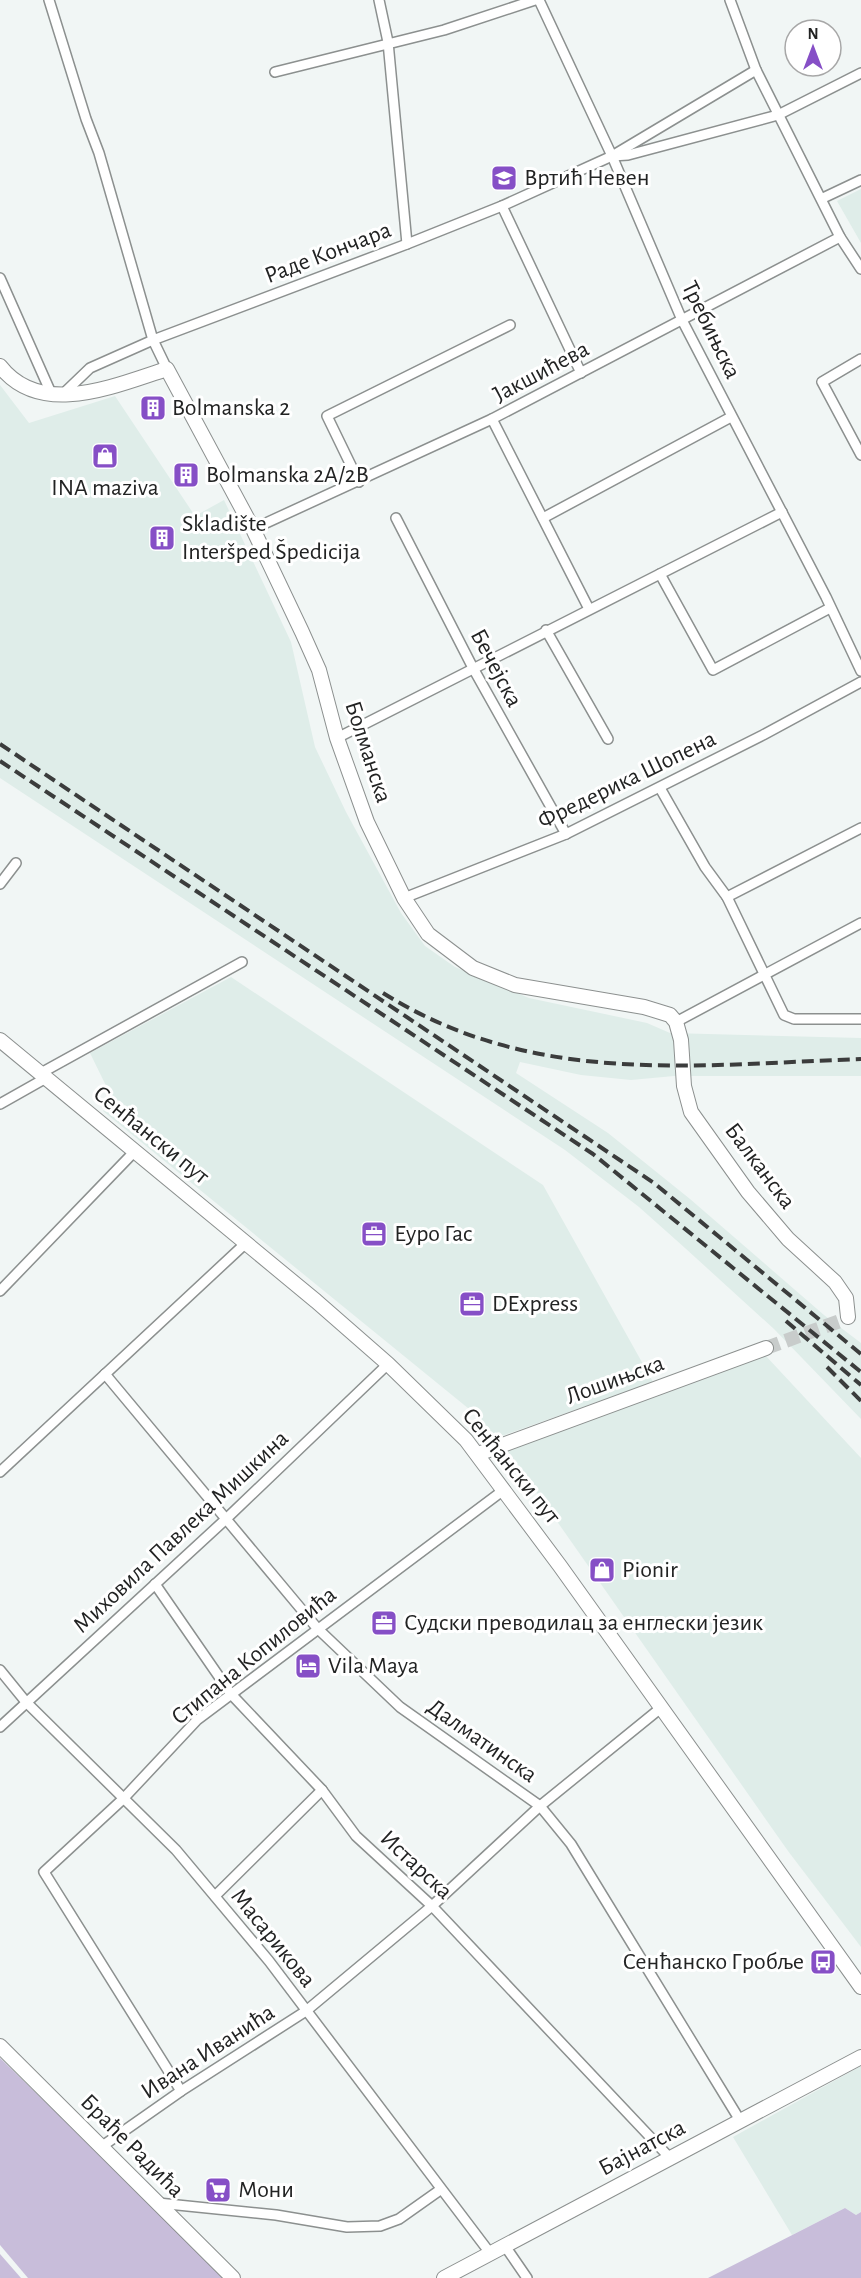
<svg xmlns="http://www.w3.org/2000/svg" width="861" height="2278" font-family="'Alegreya Sans',sans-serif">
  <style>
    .built { fill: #dfede9 }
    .green { fill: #c8bdda }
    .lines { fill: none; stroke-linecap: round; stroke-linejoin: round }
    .secondary-tunnel { stroke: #c8cccb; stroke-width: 14; stroke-dasharray: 14 7; stroke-linecap: butt }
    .street-casing { stroke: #8c908f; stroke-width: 12 }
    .secondary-casing { stroke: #8c908f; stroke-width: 16 }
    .street { stroke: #fff; stroke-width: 9 }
    .secondary { stroke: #fff; stroke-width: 14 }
    .rail { stroke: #3b3c3c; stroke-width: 4; stroke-dasharray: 12 6; stroke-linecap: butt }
    .labels { text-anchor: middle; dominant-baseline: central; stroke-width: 6; stroke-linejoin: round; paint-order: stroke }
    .poi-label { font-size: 24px; fill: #222323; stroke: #fff; text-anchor: start }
    .street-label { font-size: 24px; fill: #222323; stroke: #fff }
  </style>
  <rect width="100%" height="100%" fill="#f1f6f5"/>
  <!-- built -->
  <g class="built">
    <path d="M861,189V243L837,201Z"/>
    <path d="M0,385L29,423L115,396L195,516L224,500L291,642L315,747L346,812L401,913L425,946L455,967L529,998L647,1023L670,1033L861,1038V1076H674L631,1080L581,1075L520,1062L516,1073L608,1133L690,1199L824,1315L861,1343V1419L774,1329L685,1248L639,1207L565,1150L0,778Z"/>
    <path d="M231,977L543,1185L653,1382L496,1438L487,1435L474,1413L103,1111L113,1100L90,1053Z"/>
    <path d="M765,1355L861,1458V1947L788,1851L507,1450Z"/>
    <path d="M861,2066V2212L856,2215L845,2208L792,2235L733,2137Z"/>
  </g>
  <!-- green -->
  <g class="green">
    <path d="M0,2058L227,2278H28L0,2245Z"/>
    <path d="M845,2208L856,2215L861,2212V2278H708Z"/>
    <path d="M0,2254L21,2278H0Z"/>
  </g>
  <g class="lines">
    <!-- secondary-tunnel -->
    <path class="secondary-tunnel" d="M766,1348L840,1321"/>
    <defs>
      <g id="street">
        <path d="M49,0L86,119L99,153L153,340L167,369"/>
        <path d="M379,0L388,42L407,244"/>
        <path d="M539,0L612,156L682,320L826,597L861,671"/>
        <path d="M730,0L756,70L840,237L861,269"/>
        <path d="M275,72L444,30L535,0"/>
        <path d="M612,156L628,155L778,115L861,73"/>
        <path d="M823,198L861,180"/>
        <path d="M502,206L581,373"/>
        <path d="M0,278L51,393"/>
        <path d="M861,359L822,382L861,455"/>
        <path d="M64,393L90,368L153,340L407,244L502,206L612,156L756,70"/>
        <path d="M492,419L589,609"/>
        <path d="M359,482L327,416L510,325"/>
        <path d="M396,518L473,668L566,834"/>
        <path d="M543,518L731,417"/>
        <path d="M253,529L492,419L840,237"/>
        <path d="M660,574L713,670L830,608"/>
        <path d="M546,630L608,739"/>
        <path d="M337,738L782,512"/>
        <path d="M660,788L705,867L727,897L784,1015L794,1019H861"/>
        <path d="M0,884L16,863"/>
        <path d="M727,897L861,828"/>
        <path d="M404,898L566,834L763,735L861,682"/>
        <path d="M676,1022L861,923"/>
        <path d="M41,1073L242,962"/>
        <path d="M0,1104L46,1078"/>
        <path d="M0,1291L135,1151"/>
        <path d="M105,1374L317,1628L400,1707L540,1806L571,1844L741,2122"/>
        <path d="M0,1472L247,1242"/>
        <path d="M155,1584L231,1694L322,1790L356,1836L432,1906L670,2158"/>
        <path d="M0,1670L26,1702L176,1850L269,1961L490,2253"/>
        <path d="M0,1727L226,1519L388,1364"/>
        <path d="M215,1896L322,1790"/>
        <path d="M181,2091L44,1872L123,1799L197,1720L505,1489"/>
        <path d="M101,2147L181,2091L306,2011L432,1906L540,1806L662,1707"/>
        <path d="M158,2203L276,2215L347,2227L380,2226L399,2219L440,2190"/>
        <path d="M505,2246L527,2278"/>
      </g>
      <g id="secondary">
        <path d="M0,366C41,419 116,385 167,369L253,529L302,632L319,670L337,738L367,822L404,898L428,934L473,968L515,985L644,1007L670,1015L676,1022L681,1040L684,1086L691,1112L748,1192L788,1239L835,1282L846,1298L848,1317"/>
        <path d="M0,1040L316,1301L388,1364L466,1440L560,1566L861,1987"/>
        <path d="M478,1454L766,1348"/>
        <path d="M0,2046L233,2278"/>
        <path d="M444,2278L861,2057"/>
      </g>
    </defs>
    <!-- street casing -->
    <use href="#street" class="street-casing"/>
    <!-- secondary casing -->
    <use href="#secondary" class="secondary-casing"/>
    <!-- street -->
    <use href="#street" class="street"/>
    <!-- secondary -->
    <use href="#secondary" class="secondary"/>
    <!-- rail -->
    <g class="rail">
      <path d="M0,744L654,1183L861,1354"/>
      <path d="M0,761L593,1154L861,1372"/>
      <path d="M383,993C533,1087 693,1065 861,1059"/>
      <path d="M786,1321L861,1385"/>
      <path d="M827,1367L861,1401"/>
    </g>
  </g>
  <!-- icons -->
  <defs>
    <symbol id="school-square" viewBox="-11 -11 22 22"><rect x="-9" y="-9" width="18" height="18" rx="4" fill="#864fc6" stroke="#fff"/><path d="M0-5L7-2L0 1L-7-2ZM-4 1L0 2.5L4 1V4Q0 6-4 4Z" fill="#fff"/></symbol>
    <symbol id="building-square" viewBox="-11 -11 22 22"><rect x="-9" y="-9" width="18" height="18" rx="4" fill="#864fc6" stroke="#fff"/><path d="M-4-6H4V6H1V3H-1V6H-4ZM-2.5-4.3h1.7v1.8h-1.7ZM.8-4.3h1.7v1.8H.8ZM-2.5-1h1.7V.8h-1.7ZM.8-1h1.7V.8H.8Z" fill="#fff"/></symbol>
    <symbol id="shop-square" viewBox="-11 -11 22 22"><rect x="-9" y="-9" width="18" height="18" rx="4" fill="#864fc6" stroke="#fff"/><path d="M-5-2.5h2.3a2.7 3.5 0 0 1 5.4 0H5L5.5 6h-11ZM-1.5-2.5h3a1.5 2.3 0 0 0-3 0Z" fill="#fff"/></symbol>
    <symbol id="office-square" viewBox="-11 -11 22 22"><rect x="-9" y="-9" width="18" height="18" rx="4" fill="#864fc6" stroke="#fff"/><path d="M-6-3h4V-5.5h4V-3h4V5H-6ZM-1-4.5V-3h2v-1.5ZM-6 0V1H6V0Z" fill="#fff"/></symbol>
    <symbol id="hotel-square" viewBox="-11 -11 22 22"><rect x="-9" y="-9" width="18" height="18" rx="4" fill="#864fc6" stroke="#fff"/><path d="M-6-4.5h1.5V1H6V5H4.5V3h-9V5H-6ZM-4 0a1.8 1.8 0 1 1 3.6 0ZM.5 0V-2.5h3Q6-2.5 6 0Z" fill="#fff"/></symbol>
    <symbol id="bus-square" viewBox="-11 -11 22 22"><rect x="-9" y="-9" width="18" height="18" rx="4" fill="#864fc6" stroke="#fff"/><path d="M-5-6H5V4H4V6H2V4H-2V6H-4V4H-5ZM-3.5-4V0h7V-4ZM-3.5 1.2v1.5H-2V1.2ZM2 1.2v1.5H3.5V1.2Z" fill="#fff"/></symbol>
    <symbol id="supermarket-square" viewBox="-11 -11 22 22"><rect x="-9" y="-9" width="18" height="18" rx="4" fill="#864fc6" stroke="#fff"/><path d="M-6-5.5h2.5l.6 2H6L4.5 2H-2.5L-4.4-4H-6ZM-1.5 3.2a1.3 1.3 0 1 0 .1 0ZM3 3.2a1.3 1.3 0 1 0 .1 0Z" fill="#fff"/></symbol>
  </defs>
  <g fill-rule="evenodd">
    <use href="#school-square" x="489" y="163" width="30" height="30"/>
    <use href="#building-square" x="138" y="393" width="30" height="30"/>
    <use href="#shop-square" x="90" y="441" width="30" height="30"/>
    <use href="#building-square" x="171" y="460" width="30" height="30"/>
    <use href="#building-square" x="147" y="523" width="30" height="30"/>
    <use href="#office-square" x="359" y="1219" width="30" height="30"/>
    <use href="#office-square" x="457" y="1289" width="30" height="30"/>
    <use href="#shop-square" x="587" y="1555" width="30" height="30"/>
    <use href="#office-square" x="369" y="1608" width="30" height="30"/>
    <use href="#hotel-square" x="293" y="1651" width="30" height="30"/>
    <use href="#bus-square" x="808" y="1947" width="30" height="30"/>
    <use href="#supermarket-square" x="203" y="2175" width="30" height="30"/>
  </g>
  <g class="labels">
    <!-- poi labels -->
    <g class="poi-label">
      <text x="524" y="178">Вртић Невен</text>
      <text x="172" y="408">Bolmanska 2</text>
      <text x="206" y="475">Bolmanska 2A/2B</text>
      <text x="105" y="488" text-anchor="middle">INA maziva</text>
      <text x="182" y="524">Skladište<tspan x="182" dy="28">Interšped Špedicija</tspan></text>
      <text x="394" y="1234">Еуро Гас</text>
      <text x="492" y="1304">DExpress</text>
      <text x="622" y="1570">Pionir</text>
      <text x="404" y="1623">Судски преводилац за енглески језик</text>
      <text x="328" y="1666">Vila Maya</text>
      <text x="804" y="1962" text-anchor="end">Сенћанско Гробље</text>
      <text x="238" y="2190">Мони</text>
    </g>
    <!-- street labels -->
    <g class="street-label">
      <text transform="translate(328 253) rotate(-21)">Раде Кончара</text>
      <text transform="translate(711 330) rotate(64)">Требињска</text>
      <text transform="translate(541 372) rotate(-28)">Јакшићева</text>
      <text transform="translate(496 668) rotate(62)">Бечејска</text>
      <text transform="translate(368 752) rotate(72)">Болманска</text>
      <text transform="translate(627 780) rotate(-26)">Фредерика Шопена</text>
      <text transform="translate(151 1135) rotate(39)">Сенћански пут</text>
      <text transform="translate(760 1166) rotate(53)">Балканска</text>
      <text transform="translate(615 1380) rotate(-20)">Лошињска</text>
      <text transform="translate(511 1466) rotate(51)">Сенћански пут</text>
      <text transform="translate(181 1532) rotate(-43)">Миховила Павлека Мишкина</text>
      <text transform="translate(254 1656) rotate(-39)">Стипана Копиловића</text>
      <text transform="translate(482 1741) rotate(35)">Далматинска</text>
      <text transform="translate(416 1865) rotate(43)">Истарска</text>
      <text transform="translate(273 1938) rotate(51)">Масарикова</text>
      <text transform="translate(208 2052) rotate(-33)">Ивана Иванића</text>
      <text transform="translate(132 2146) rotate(45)">Браће Радића</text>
      <text transform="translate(642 2148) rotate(-28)">Бајнатска</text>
    </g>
  </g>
  <!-- north arrow -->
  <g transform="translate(813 48)"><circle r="28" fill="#ffffff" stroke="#a7a7a7" stroke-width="1.5"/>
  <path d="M0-4.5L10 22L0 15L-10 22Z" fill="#864fc6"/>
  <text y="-9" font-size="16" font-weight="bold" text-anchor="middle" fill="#222323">N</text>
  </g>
</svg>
